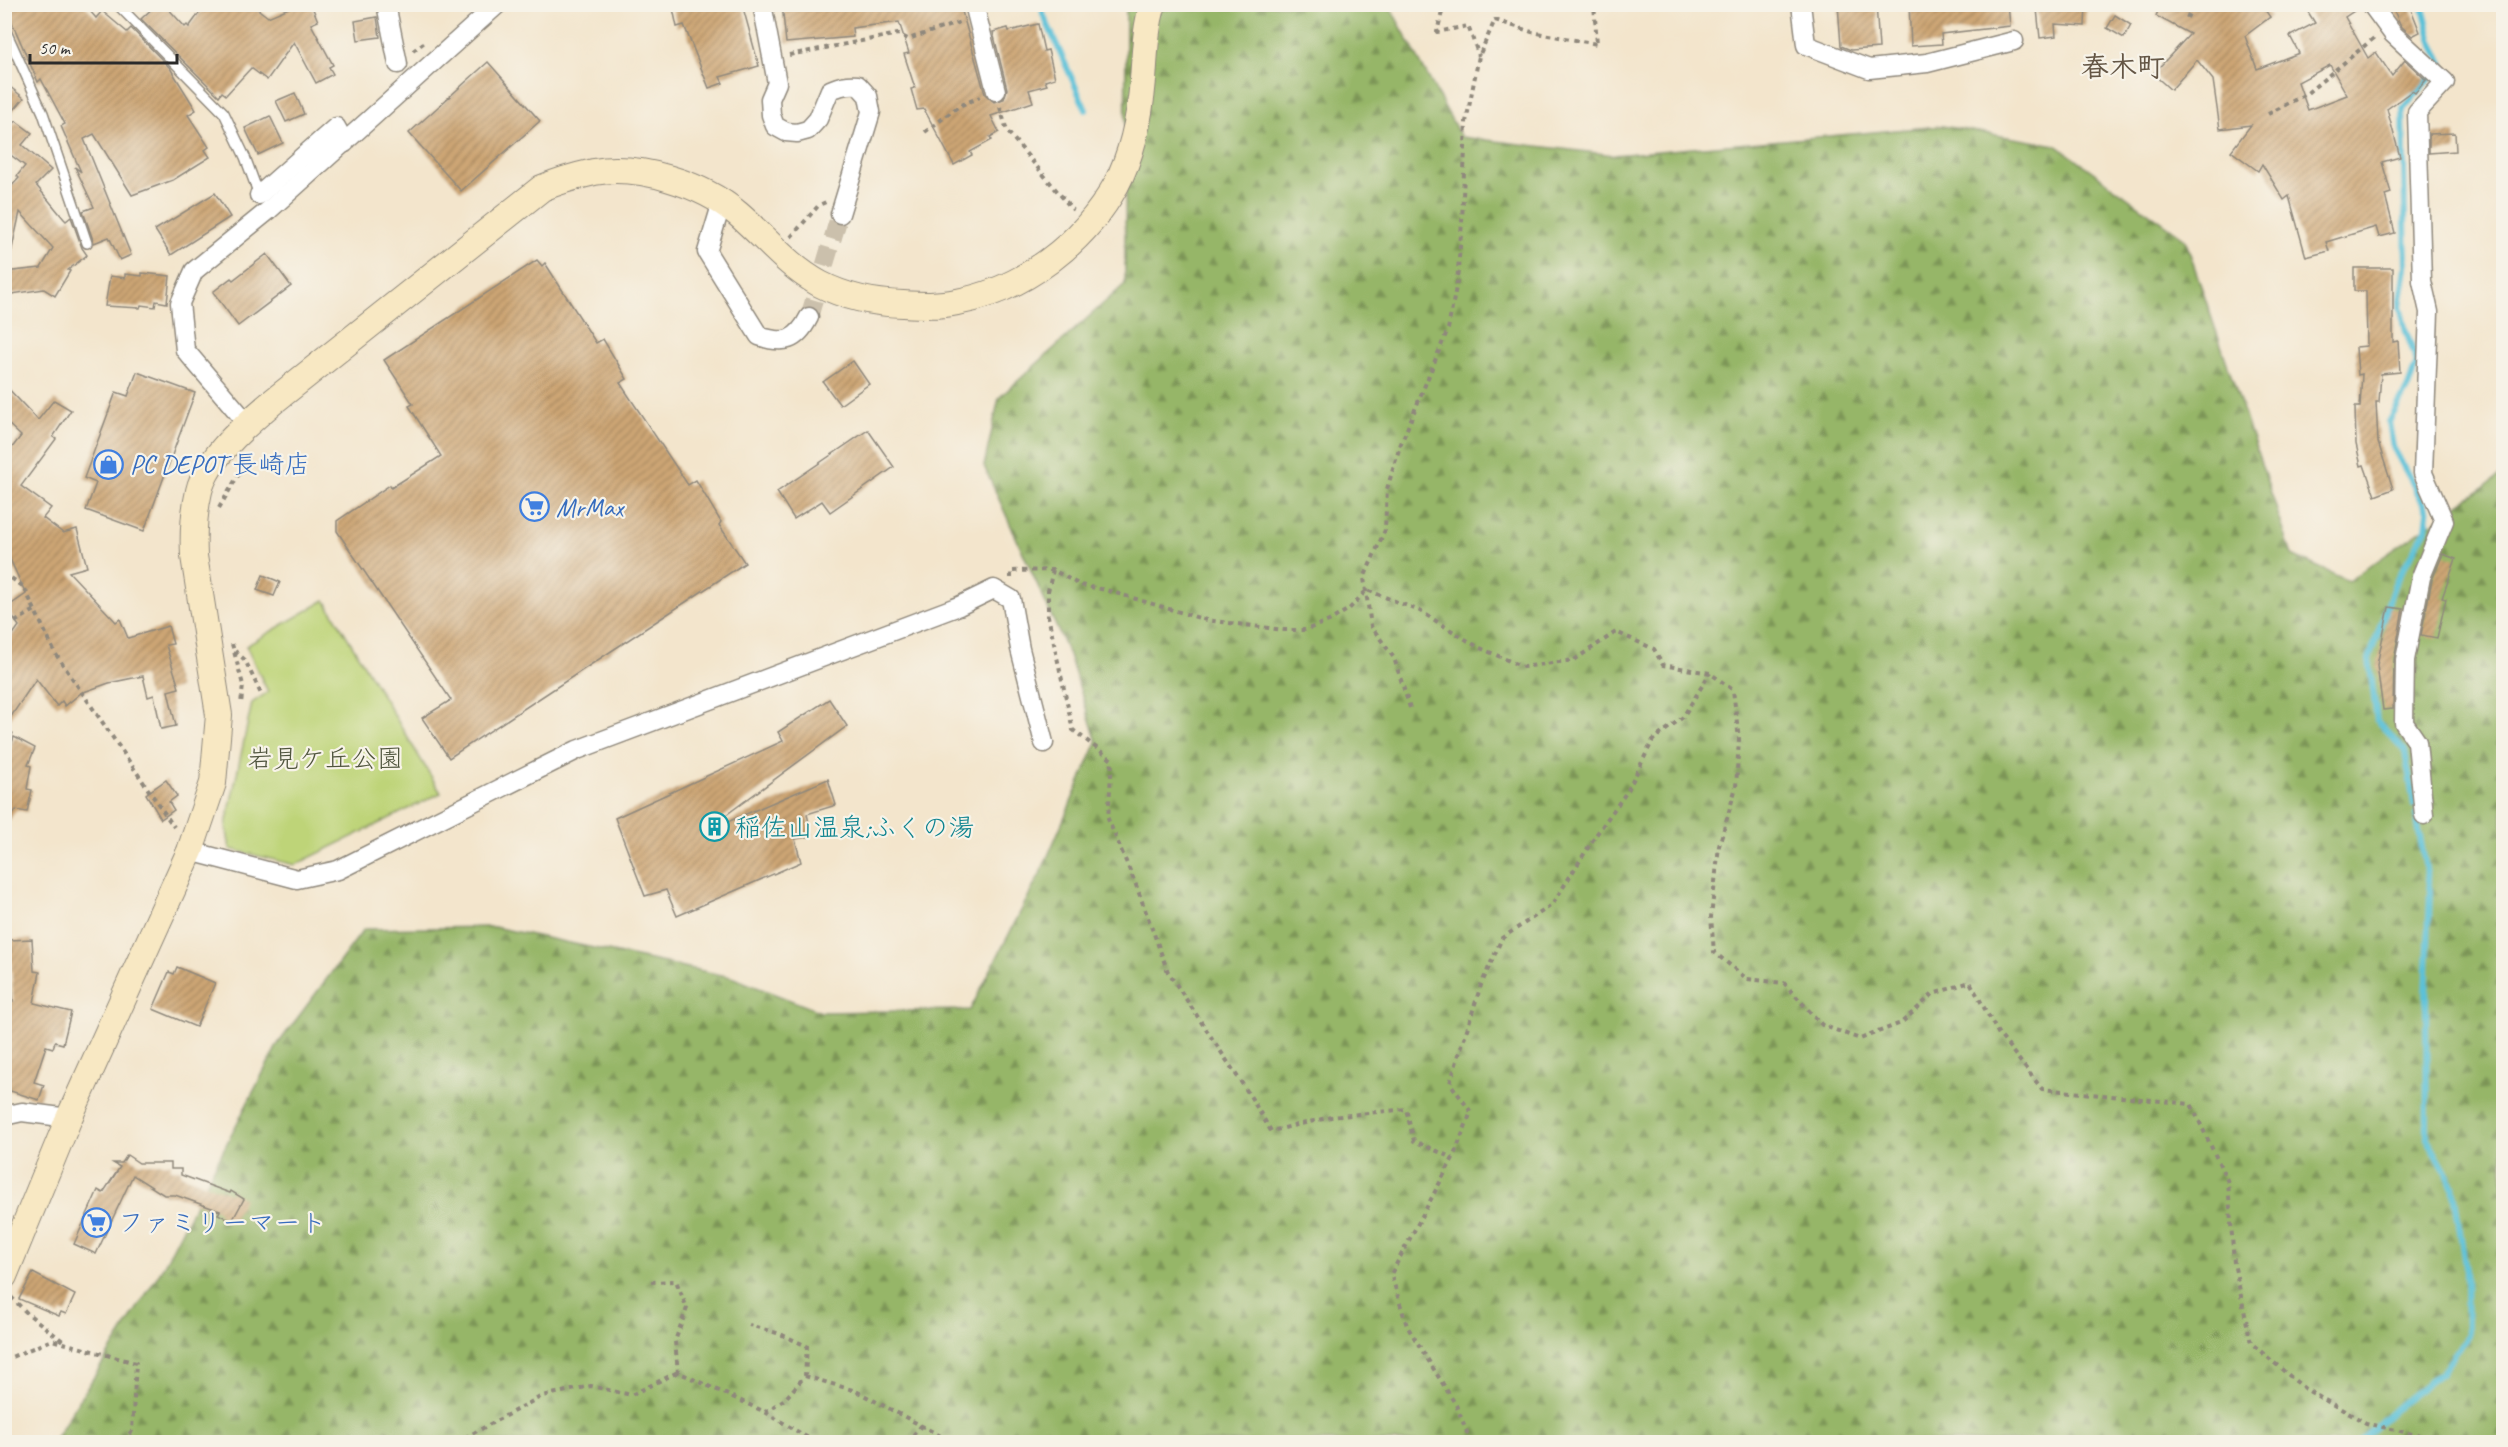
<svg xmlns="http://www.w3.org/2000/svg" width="2508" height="1447" font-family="Caveat,'Klee One',sans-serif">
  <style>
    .forest { fill: url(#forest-firs); stroke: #60704a; stroke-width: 1.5 }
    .green { fill: #bed478; stroke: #748052; stroke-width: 1.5 }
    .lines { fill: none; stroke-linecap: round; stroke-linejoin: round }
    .stream { stroke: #5bc1d8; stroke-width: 6 }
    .building { fill: url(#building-hatch); fill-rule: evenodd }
    .street-tunnel { stroke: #cbc0ac; stroke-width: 18; stroke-dasharray: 18 9; stroke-linecap: butt }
    .lane-casing { stroke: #8f887c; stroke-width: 12 }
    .street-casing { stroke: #8f887c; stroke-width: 21 }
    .secondary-casing { stroke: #8f887c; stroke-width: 28 }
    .path { stroke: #8f887c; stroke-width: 4; stroke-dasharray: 4.5 4.5; stroke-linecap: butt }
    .lane { stroke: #fff; stroke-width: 9 }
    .street { stroke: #fff; stroke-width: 18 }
    .secondary { stroke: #f8e8c3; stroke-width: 26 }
    .labels { text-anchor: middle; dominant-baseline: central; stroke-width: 4.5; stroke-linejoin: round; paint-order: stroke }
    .shop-label { font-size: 26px; fill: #366cbe; stroke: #f7f3e8; text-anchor: start }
    .park-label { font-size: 26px; fill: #50553e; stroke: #f7f3e8 }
    .culture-label { font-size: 26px; fill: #0d838f; stroke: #f7f3e8; text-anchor: start }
    .quarter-label { font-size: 28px; font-weight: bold; fill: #645645; stroke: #f7f3e8 }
  </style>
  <defs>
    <pattern id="forest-firs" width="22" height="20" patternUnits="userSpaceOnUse" patternTransform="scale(1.5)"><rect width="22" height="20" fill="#96b668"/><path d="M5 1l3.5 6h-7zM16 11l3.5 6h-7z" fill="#7b9456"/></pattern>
    <pattern id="building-hatch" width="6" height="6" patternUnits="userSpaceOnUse" patternTransform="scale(1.5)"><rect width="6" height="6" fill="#cda675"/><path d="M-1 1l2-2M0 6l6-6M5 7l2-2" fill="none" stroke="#a78760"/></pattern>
  </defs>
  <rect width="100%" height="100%" fill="#f7f3e8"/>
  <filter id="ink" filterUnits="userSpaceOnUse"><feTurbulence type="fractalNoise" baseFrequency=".0167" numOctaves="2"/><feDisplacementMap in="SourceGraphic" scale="12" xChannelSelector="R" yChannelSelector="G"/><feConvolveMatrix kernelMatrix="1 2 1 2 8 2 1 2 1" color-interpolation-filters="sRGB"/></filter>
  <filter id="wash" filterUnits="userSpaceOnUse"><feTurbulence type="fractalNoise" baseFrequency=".008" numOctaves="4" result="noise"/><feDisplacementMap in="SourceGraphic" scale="24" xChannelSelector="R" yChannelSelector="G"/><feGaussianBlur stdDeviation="1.35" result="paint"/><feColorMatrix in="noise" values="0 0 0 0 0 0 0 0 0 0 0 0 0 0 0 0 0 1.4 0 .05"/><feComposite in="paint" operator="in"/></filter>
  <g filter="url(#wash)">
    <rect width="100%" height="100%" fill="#f3e5cc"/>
    <!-- forest -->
    <path class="forest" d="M1126,5H1389L1461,137L1614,155L1942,126L2056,145L2185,239L2292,555L2348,581L2503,474V1442H53L162,1269L278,1044L364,929L494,927L731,977L821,1012L970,1010L1041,872L1097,742L1069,655L984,466L999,398L1125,284Z"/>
    <!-- green -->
    <path class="green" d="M325,600L441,793L295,865L230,849L226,825L252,703L268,692L246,646Z"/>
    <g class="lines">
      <!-- stream -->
      <g class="stream">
        <path d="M1042,4L1043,14L1086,110"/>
        <path d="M2414,805L2405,751L2377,721L2369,659L2395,583L2426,529L2428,512L2393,447L2389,422L2408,387L2417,362L2406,332L2400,306L2406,268L2403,109L2443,63L2432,42L2422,4"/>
        <path d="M2359,1442L2400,1404L2442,1372L2467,1336L2466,1271L2453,1185L2427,1138L2426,999L2430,891L2416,815"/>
      </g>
    </g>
    <g id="blocks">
      <!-- building -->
      <g class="building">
        <path d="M4,4H84L96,18L102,11L127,32L131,28L170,68L196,110L188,115L209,147L205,150L210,157L173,180L132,195L94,134L84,139L131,255L120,260L109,237L94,243L83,211L94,207L75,167L81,172L61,126L65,124L41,79L38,82Z"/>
        <path d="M157,4H164L185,27L187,25L189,27L206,4H251L268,17L298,4H311L318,21L311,24L333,65L329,67L333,74L316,83L294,42L267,80L251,68L226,95L222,92L219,96L141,19Z"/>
        <path d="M672,4H742L759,66L720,77L723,83L709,88L684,25L677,27Z"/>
        <path d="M782,4H960L985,94L994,102L1004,99L1007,89L993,32L1008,28L1009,31L1038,24L1044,51L1048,50L1055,78L1045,81L1047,85L1029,90L1033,102L991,116L999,132L990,137L992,140L970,152L972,155L954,165L924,109L917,110L911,89L915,88L904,54L909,53L899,22L852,28L853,37L786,43Z"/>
        <path d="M1838,4H1876L1879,48L1851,50L1841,46Z"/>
        <path d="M1909,4H2008L2010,26L1941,34L1942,44L1911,46Z"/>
        <path d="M2065,4H2086L2085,26L2055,24L2056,36L2040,38L2037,9L2065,6Z"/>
        <path d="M2161,4H2261L2270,17L2245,36L2257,69L2299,53L2290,36L2315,23L2303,4H2360V7L2345,17L2368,58L2376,52L2392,76L2405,60L2426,80L2415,93L2412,91L2387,109L2400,157L2382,162L2391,193L2385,195L2395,233L2379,237L2376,227L2326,242L2329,251L2306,257L2289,196L2284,200L2262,164L2258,171L2231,151L2251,125L2220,129L2213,80L2197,60L2171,90L2153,74L2190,34L2156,16ZM2330,65L2347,95L2308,110L2298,82Z"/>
        <path d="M2391,4H2409L2420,32L2412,36L2401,26Z"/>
        <path d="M2115,15L2131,25L2124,38L2107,28Z"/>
        <path d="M377,17L380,37L358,40L355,21Z"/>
        <path d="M488,62L540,121L461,191L409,133Z"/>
        <path d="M4,82L24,98L4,122Z"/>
        <path d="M295,93L304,114L286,122L276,101Z"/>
        <path d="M270,116L283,143L258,155L245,128Z"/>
        <path d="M16,121L32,133L22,145L51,170L36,185L64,219L66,221L71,217L82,248L87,255L68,270L70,271L55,296L44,289L6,295L4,272L41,268L53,248L20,212L11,253L4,252V194L19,178L17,176L25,166L4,150V135Z"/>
        <path d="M2455,133L2456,151L2429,153V134Z"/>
        <path d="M215,193L230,217L171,255L155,230Z"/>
        <path d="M267,254L291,286L238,326L213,292L231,278L233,280Z"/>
        <path d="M537,260L542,266L545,263L596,343L603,339L627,379L620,383L688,485L696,480L721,522L719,525L745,563L449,758L422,718L451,700L337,531V521L390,485L391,488L441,456L409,406L413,404L384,360Z"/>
        <path d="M2354,268H2393V342L2398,341L2400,372L2381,374L2379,402H2376L2378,442L2393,489L2375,496L2364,465L2361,466L2356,444L2355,407H2360L2362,374L2358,375L2356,347L2367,346L2366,291H2354Z"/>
        <path d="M142,273L170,276L167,303L156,301L155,307L141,305L140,308L105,306L110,276L125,278V274L142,276Z"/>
        <path d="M853,361L869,384L840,405L823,382Z"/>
        <path d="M137,372L195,393L144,531L86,510L96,483L84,478L116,392L128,396Z"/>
        <path d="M4,384L38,420L54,400L71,410L53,437L56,439L21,486L51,508L43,518L63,533L77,529L87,567L69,572L116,622L120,619L128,638L168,626L173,644L166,645L179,688L168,691L176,726L161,729L154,695L148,697L143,676L109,683L81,693L65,706L62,701L57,706L36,679L4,727V647L19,626L6,608L26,594L4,546V458L21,436L4,420Z"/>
        <path d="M868,430L894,467L830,512L822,501L794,519L777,492Z"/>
        <path d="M2443,554L2456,559L2442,598L2446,599L2437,638L2421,635L2432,580Z"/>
        <path d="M263,575L280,582L274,596L257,590Z"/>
        <path d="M2389,607L2403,609L2394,660L2393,709L2383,710L2377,665Z"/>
        <path d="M829,699L847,726L722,818L725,823L828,779L836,805L807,814L812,836L795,839L801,862L677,916L666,890L645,896L615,818L783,741L778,732Z"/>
        <path d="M14,737L35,748L28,765L31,766L27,789L32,790L27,812L16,810L4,828V792L9,768L4,765Z"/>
        <path d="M166,780L177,796L169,802L174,810L161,819L146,794Z"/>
        <path d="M32,939L34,971L40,972L34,1003L71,1012L63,1044L55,1042L53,1048L46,1046L34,1082L44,1085L39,1100L4,1089V995L13,1001L10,940Z"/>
        <path d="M177,967L215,983L196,1027L153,1009L169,972L174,974Z"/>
        <path d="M127,1155L139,1163H171V1169H181V1175L230,1193L231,1191L244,1199L232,1221L218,1214L220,1211L175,1195H164L133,1175L96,1254L74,1244L98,1190L103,1193L120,1167L113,1163H122Z"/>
        <path d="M33,1273L75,1295L66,1314L61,1312L59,1316L19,1299Z"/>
      </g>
    </g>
  </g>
  <g filter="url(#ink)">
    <use href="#blocks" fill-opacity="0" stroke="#8f887c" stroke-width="1.5"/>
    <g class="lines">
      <!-- street-tunnel -->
      <path class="street-tunnel" d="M809,317L840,214"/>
      <defs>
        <g id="lane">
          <path d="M117,4L224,113L245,157L259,195"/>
          <path d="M4,27L43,113L87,243"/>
        </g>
        <g id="street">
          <path d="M386,4L398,64"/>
          <path d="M762,4L777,83L770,99L771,115L775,126L786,132L797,133L808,130L818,119L830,90C840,86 847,84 858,85L868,96L871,112L840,214"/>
          <path d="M974,4L996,91"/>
          <path d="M1801,4L1806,45L1869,69L1927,63L2014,41"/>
          <path d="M2371,4L2393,34L2445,82L2417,112L2422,281L2429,312L2423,473L2444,521L2421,577L2405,660L2404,723L2417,742L2424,815"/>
          <path d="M259,195L336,127L345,143"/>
          <path d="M722,202L707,252L759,336C784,345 797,341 809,317"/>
          <path d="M247,423L185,350L180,303L194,271L269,210L498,4"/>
          <path d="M190,851L297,879L338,870L577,750L959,606L994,589L1011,599L1020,649L1044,743"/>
          <path d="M4,1116L22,1112L69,1118"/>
        </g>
        <path id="secondary" d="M4,1276L69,1118L190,851L213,783L219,715L194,556C193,535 194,512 199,491C207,457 249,422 275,400L542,188C559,181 576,176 594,172C639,164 703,184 738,214C766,238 787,266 820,284C847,298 873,303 903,304C921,305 939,306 957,302C1023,290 1084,243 1116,185C1133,153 1140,116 1143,80C1145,55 1145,29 1153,4"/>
      </defs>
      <!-- lane casing -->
      <use href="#lane" class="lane-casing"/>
      <!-- street casing -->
      <use href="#street" class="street-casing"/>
      <!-- secondary casing -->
      <use href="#secondary" class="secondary-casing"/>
      <!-- path -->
      <g class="path">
        <path d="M1444,4L1437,32L1468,26L1479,56"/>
        <path d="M2187,18L2193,4"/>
        <path d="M413,51L426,41"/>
        <path d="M789,55L898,34L908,39L961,22"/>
        <path d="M1000,107L1007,131L1073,210"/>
        <path d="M2268,114L2306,94L2374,38"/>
        <path d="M925,132L959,106L980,97"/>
        <path d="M791,237L819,205L826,202"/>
        <path d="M219,508L246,462"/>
        <path d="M1053,570L1048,591V616L1073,730L1112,760L1108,819L1136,885L1168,972L1249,1094L1271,1131L1331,1117L1406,1109L1414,1141L1453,1158"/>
        <path d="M4,573L24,587L55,653L174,827"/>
        <path d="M1011,578V571L1053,570L1080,585L1106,590L1206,620L1284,630H1305L1329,621L1349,609L1367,590L1420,611L1478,647L1523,667L1574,660L1616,632L1654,649L1663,665L1710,673L1733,690L1739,739L1736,787L1719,846L1711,917L1714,952L1747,979L1784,983L1822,1025L1860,1039L1901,1023L1933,994L1970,982L1998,1033L2042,1089L2191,1104L2228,1182L2234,1263L2251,1343L2305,1389L2366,1423L2446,1442"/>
        <path d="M4,636L13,623L35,610"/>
        <path d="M232,644L243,685L241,704"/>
        <path d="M235,651L245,660L262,696"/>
        <path d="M1410,708L1394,658L1371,626L1364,578L1385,530L1387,489L1400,446L1448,329L1457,282L1462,222L1466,122L1479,56L1495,20L1532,32L1597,44L1594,4"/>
        <path d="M4,728L12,732L4,753"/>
        <path d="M651,1282L676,1281L687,1308L675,1341L678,1372L765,1412L785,1399L805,1376L807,1346L780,1334L749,1325"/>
        <path d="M11,1297L27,1313L64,1342"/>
        <path d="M4,1360L52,1340L136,1363L132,1431L121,1442"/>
        <path d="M805,1376L856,1391L952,1442"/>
        <path d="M765,1412L815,1442"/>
        <path d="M350,1442H405"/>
        <path d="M457,1442L542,1396L591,1386L631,1395L678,1372"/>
        <path d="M907,1442L922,1425"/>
        <path d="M1462,1442L1467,1432L1456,1405L1407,1326L1391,1274L1453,1158L1471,1112L1450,1083L1481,985L1502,938L1552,905L1596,835L1628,790L1653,740L1683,717L1710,673"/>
      </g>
      <!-- lane -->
      <use href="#lane" class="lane"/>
      <!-- street -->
      <use href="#street" class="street"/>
      <!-- secondary -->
      <use href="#secondary" class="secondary"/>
    </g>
  </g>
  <!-- icons -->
  <defs>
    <symbol id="shop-ring" viewBox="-11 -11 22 22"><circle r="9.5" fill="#f7f3e8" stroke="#3f7fe0" stroke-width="1.5"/><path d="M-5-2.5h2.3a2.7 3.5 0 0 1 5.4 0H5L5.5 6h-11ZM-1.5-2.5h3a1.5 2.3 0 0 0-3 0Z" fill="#3f7fe0"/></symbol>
    <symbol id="supermarket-ring" viewBox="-11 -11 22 22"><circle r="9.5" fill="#f7f3e8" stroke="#3f7fe0" stroke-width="1.5"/><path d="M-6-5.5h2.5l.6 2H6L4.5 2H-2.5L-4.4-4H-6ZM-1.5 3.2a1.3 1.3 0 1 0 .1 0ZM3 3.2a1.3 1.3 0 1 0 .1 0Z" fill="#3f7fe0"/></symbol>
    <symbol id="building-ring" viewBox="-11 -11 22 22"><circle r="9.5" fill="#f7f3e8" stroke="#0f9aa8" stroke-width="1.5"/><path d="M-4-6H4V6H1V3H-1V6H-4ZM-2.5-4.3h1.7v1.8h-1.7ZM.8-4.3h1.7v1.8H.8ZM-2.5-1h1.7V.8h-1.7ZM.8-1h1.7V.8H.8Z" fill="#0f9aa8"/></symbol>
  </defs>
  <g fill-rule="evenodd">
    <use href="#shop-ring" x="92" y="448" width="33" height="33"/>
    <use href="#supermarket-ring" x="518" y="490" width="33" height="33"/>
    <use href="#building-ring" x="698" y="810" width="33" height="33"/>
    <use href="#supermarket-ring" x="80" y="1206" width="33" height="33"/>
  </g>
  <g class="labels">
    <!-- shop labels -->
    <g class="shop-label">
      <text x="130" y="464">PC DEPOT 長崎店</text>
      <text x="556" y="507">MrMax</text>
      <text x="118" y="1222">ファミリーマート</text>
    </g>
    <!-- park labels -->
    <g class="park-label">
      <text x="325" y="758">岩見ケ丘公園</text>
    </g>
    <!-- culture labels -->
    <g class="culture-label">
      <text x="735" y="827">稲佐山温泉;ふくの湯</text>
    </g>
    <!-- quarter labels -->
    <g class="quarter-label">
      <text x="2123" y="66">春木町</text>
    </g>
  </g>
  <!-- margin -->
  <rect width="2508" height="1447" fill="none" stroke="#f7f3e8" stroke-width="24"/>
  <!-- scale -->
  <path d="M30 54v9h147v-9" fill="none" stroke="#2b2b2b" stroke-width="3"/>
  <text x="39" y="54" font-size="18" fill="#2b2b2b" stroke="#f7f3e8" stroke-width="4.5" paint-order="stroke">50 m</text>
</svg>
